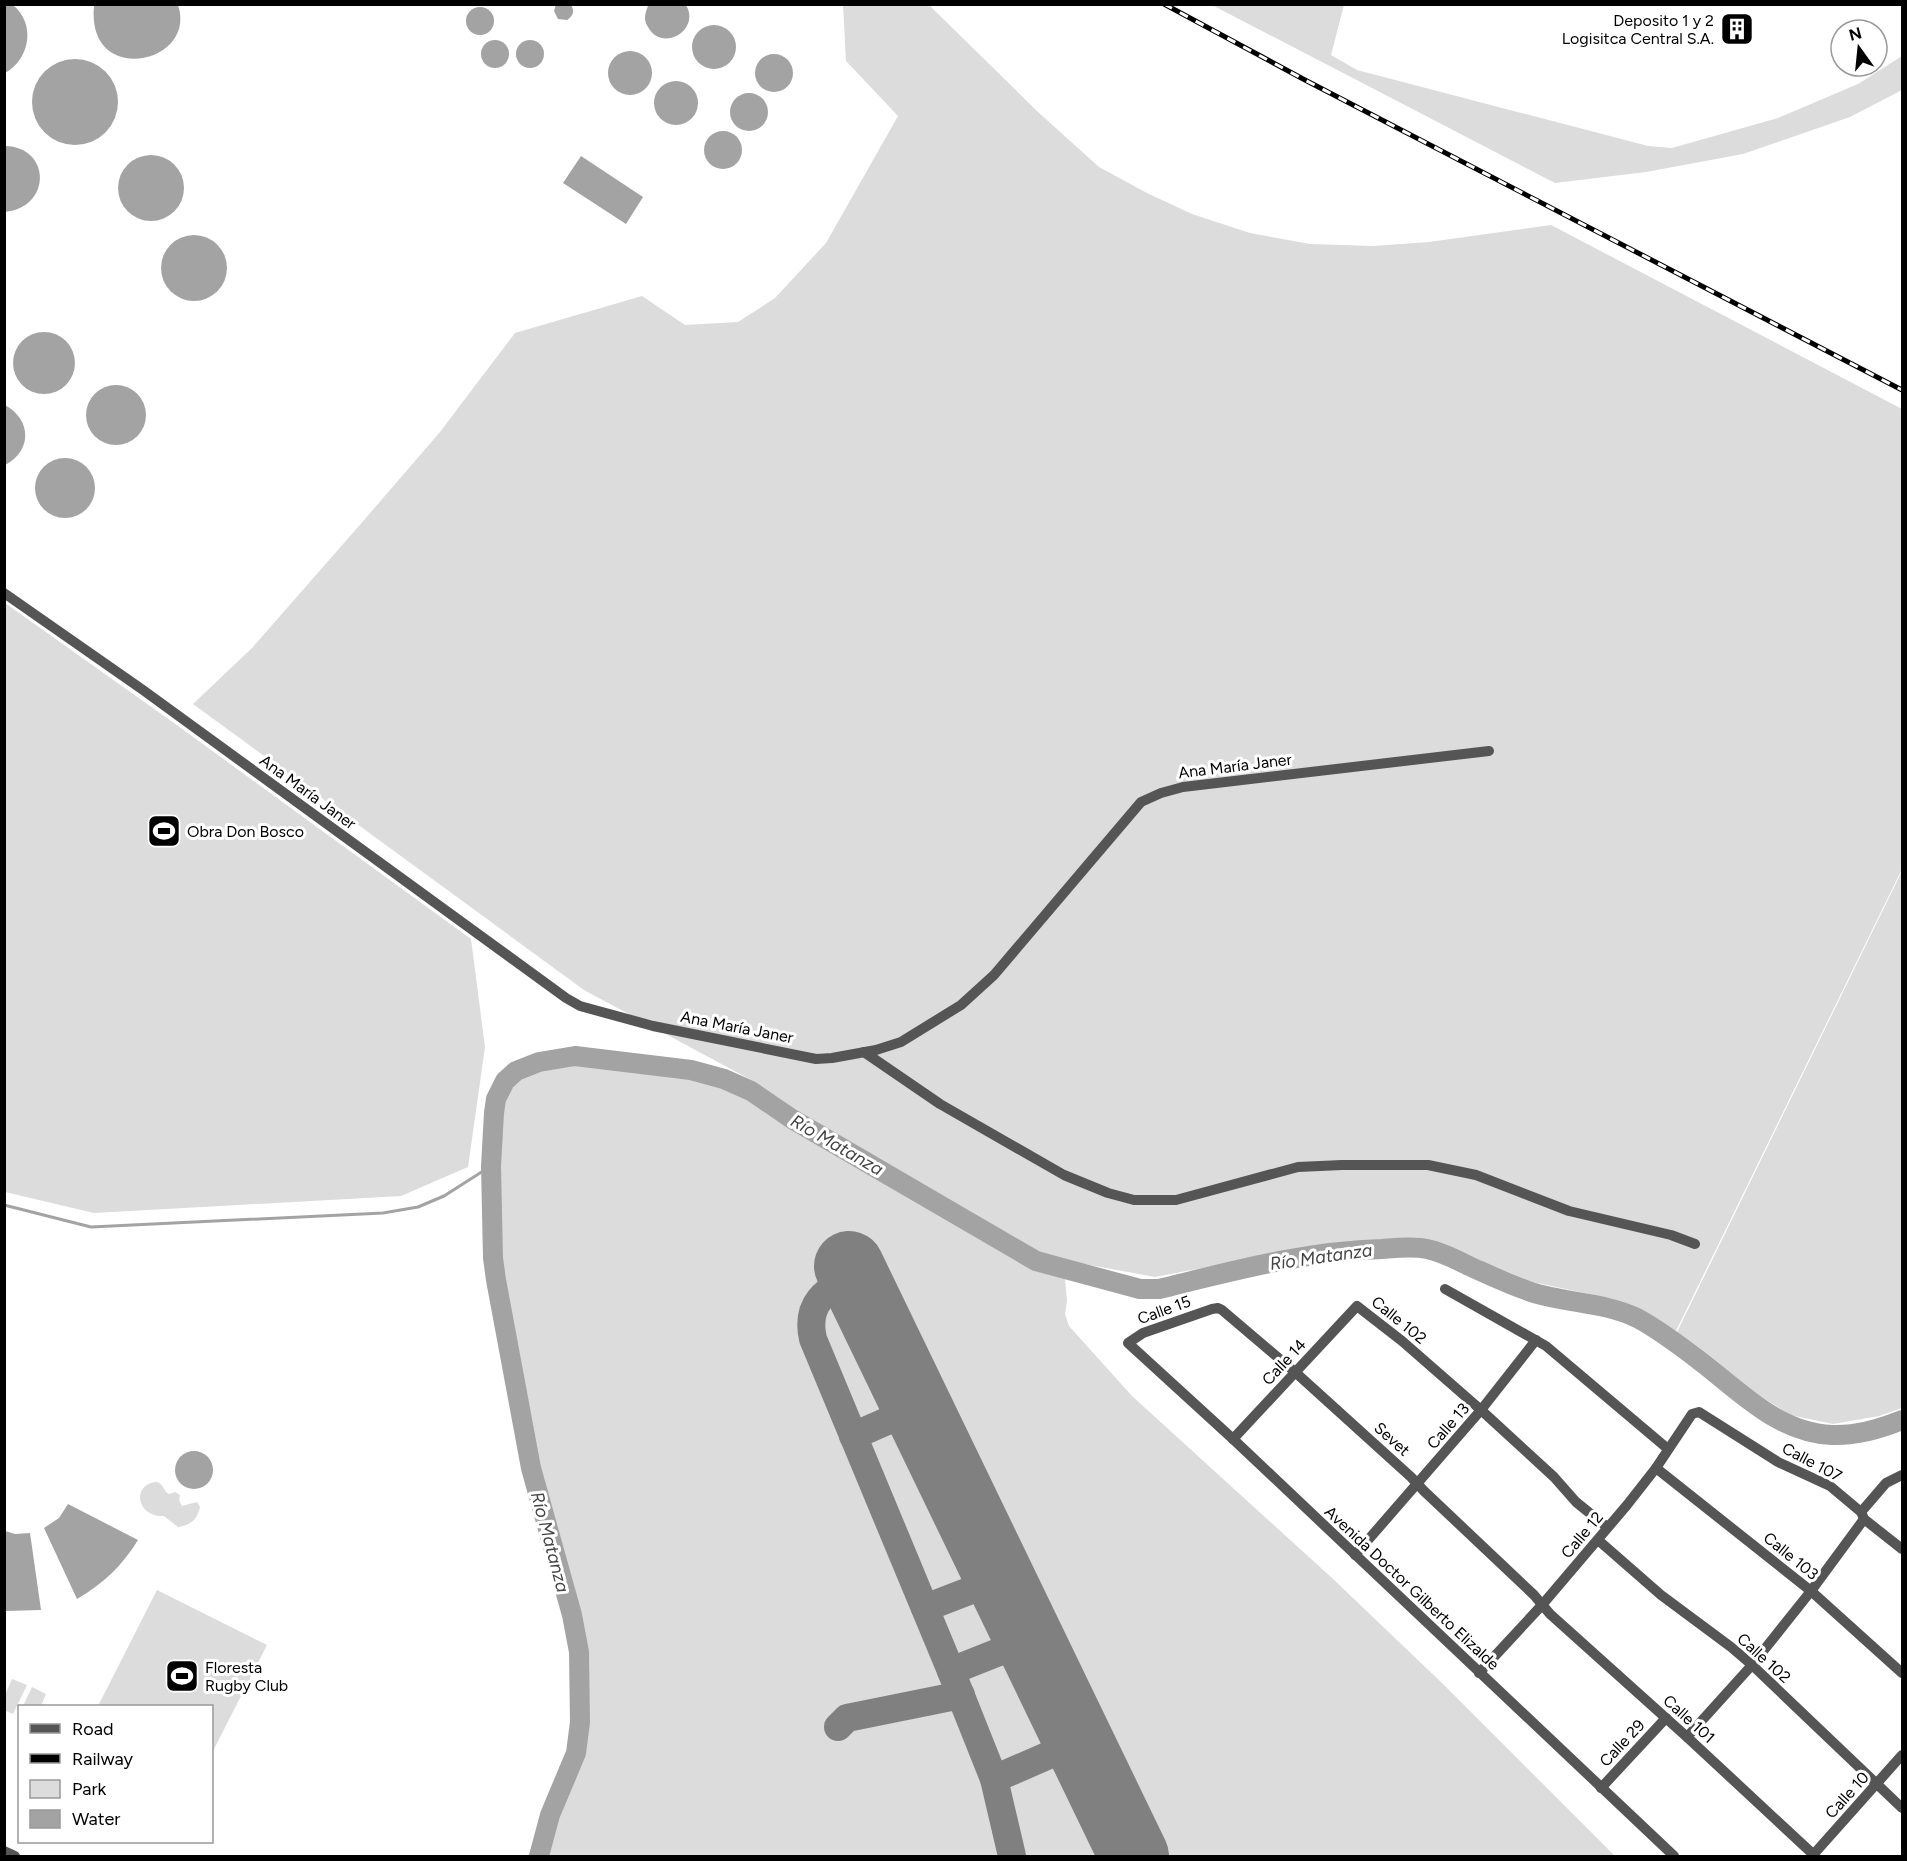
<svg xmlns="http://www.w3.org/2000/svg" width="1907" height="1861" font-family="Figtree,sans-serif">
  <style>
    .green { fill: #dcdcdc }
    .water { fill: #a3a3a3 }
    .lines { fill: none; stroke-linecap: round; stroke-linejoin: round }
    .stream { stroke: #a3a3a3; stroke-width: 3 }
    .river { stroke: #a3a3a3; stroke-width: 20 }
    .taxiway { stroke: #808080; stroke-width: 28 }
    .runway { stroke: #808080; stroke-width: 70 }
    .street { stroke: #555; stroke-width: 10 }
    .rail-casing { stroke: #000; stroke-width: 5 }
    .rail { stroke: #fff; stroke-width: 3; stroke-dasharray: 9; stroke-linecap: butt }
    .labels { text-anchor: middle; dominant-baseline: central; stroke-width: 6; stroke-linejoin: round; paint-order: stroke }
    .poi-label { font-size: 16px; fill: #000; stroke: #fff; text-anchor: start }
    .street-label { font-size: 16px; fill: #000; stroke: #fff }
    .water-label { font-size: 18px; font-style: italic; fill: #444; stroke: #fff }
  </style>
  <rect width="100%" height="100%" fill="#fff"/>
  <!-- green -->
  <g class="green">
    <path d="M843,5H929L1038,112L1099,167L1147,193L1192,214L1250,233L1310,244L1373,246L1429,242L1551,225L1902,409V869L1676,1331L1658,1319L1613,1299L1528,1281L1429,1243L1347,1246L1223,1264L1155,1277L1041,1256L797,1111L753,1081L584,990L193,704L252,648L365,519L440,432L515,333L642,296L685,325L738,322L775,298L826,243L898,116L846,61Z"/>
    <path d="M1212,5H1344L1331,55L1357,70L1648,146L1672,148L1778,118L1858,84L1902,56V90L1850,117L1743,154L1646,172L1555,183Z"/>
    <path d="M5,603L174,723L471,939L485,1047L468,1167L401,1196L94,1213L5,1192Z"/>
    <path d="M1902,871V1408L1879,1416L1833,1424L1790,1415L1748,1388L1712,1357L1677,1332Z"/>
    <path d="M575,1056L691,1070L724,1079L751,1091L792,1119L1035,1261L1064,1267L1067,1301L1065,1314L1069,1326L1132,1396L1332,1578L1443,1684L1615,1856H539L550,1815L576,1753L580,1722L579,1652L572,1615L531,1468L496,1280C492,1241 482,1107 506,1080C523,1061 552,1060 575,1056Z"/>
    <path d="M157,1482C164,1485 164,1492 169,1494L175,1492L180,1495L179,1500L182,1506L197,1502L200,1507C197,1520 191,1525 178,1527L164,1516C135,1517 132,1483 157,1482Z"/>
    <path d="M157,1590L267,1645L212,1753V1706H98Z"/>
    <path d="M12,1679L27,1685L13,1714L4,1710L5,1695Z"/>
    <path d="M32,1687L46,1694L41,1706H23Z"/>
  </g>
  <!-- water -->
  <g class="water">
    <path d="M5,4L13,5C36,24 30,59 5,73Z"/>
    <path d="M556,4L571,5C575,11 573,16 567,20L558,19L554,11Z"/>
    <path d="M649,4L686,5C701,30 662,53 648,27C643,20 645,12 649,4Z"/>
    <path d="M94,6L178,5C198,64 86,88 94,6Z"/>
    <circle cx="480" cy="21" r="14"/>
    <circle cx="714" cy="47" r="22"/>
    <circle cx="495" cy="54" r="14"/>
    <circle cx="530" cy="54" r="14"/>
    <circle cx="630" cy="73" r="22"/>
    <circle cx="774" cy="73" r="19"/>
    <circle cx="75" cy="102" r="43"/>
    <circle cx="676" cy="103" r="22"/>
    <circle cx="749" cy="112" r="19"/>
    <circle cx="723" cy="150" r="19"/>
    <path d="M5,146C51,147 52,207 5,212Z"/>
    <circle cx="151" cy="188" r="33"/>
    <path d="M581,156L643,197L626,224L563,183Z"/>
    <circle cx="194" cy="268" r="33"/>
    <circle cx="44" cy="363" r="31"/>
    <circle cx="116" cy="415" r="30"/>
    <path d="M5,405C32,420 32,451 5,465Z"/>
    <circle cx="65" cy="488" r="30"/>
    <circle cx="194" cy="1470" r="19"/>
    <path d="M68,1504L138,1540C122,1566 103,1584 77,1599L44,1528L59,1518Z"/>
    <path d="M5,1531L15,1534L30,1533L41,1610L5,1611Z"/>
  </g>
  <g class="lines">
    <!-- stream -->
    <path class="stream" d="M4,1205L91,1227L383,1213L418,1207L444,1196L491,1166"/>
    <!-- river -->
    <path class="river" d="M539,1856L550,1815L576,1753L580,1722L579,1652L572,1615L531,1468L496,1280L493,1258L491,1166L494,1113L496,1099L505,1081L516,1071L539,1062L575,1056L691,1070L724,1079L751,1091L792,1119L1036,1261L1140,1289H1159C1233,1271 1306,1251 1382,1249C1396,1248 1413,1246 1427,1249C1442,1252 1455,1259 1469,1266C1489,1275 1510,1285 1531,1292C1565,1303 1604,1302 1637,1318C1660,1330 1683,1348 1704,1364C1742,1394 1780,1433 1832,1435C1856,1436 1880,1429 1902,1420"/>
    <!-- taxiway -->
    <g class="taxiway">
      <path d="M853,1276C825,1290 805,1304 813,1339L951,1671L1029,1640"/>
      <path d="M853,1436L917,1408"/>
      <path d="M925,1608L1000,1579"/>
      <path d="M951,1671L994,1779L1012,1856"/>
      <path d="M838,1727L847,1718L961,1695"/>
      <path d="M994,1779L1079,1742"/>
    </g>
    <!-- runway -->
    <path class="runway" d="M849,1266L1134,1856"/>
    <!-- street -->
    <g class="street">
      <path d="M4,593L143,690L566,998L580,1006L653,1026L816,1059L832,1058L876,1050L901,1042L961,1005L994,975L1141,802L1161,793L1183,787L1489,751"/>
      <path d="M864,1052L940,1104L1064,1175L1108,1193L1134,1200H1176L1298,1167L1342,1165H1428L1476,1175L1569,1211L1671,1235L1695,1244"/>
      <path d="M1445,1289L1546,1346L1668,1449"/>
      <path d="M1233,1439L1357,1306L1402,1341L1481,1410L1554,1477L1576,1502L1607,1527"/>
      <path d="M1656,1468L1811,1591L1902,1673"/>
      <path d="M1862,1514L1864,1519L1902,1549"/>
      <path d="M1598,1540L1661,1595L1731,1647L1752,1665L1902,1808"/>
      <path d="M1355,1555L1481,1410L1536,1340"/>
      <path d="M1479,1673L1542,1605L1627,1505L1656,1468L1692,1414L1699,1412L1778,1462L1830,1486L1861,1512L1886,1483L1902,1475"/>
      <path d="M1687,1737L1752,1665L1811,1591L1864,1519"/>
      <path d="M1601,1788L1666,1718"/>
      <path d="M4,1851L15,1856"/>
      <path d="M1813,1855L1902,1755"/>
      <path d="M1674,1856L1233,1439L1128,1343L1143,1333L1212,1309L1218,1308L1222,1310L1295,1372L1411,1477L1424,1491L1534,1595L1550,1614L1687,1737L1815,1856"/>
    </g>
    <defs>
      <path id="rail" d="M1164,4L1305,80L1902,390"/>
    </defs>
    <!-- rail casing -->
    <use href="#rail" class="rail-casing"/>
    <!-- rail -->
    <use href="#rail" class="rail"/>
  </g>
  <!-- icons -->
  <defs>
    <symbol id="building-square" viewBox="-11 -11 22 22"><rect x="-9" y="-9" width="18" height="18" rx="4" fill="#000" stroke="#fff"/><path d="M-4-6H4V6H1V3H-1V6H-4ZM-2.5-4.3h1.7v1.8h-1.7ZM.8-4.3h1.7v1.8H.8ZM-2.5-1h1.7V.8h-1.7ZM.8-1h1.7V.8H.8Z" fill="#fff"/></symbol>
    <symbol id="stadium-square" viewBox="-11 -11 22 22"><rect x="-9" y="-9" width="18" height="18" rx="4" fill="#000" stroke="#fff"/><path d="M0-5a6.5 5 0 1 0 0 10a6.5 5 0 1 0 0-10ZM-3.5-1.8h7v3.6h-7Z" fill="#fff"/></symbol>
  </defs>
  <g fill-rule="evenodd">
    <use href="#building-square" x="1718" y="10" width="38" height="38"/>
    <use href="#stadium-square" x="145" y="812" width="38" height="38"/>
    <use href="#stadium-square" x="163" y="1657" width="38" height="38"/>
  </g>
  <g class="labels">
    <!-- poi labels -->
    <g class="poi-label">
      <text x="1714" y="20" text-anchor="end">Deposito 1 y 2<tspan x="1714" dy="18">Logisitca Central S.A.</tspan></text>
      <text x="187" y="831">Obra Don Bosco</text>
      <text x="205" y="1667">Floresta<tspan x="205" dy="18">Rugby Club</tspan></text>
    </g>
    <!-- street labels -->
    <g class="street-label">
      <text transform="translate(1235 766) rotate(-7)">Ana María Janer</text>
      <text transform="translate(308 792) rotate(36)">Ana María Janer</text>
      <text transform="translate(737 1027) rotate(11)">Ana María Janer</text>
      <text transform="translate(1164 1310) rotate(-20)">Calle 15</text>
      <text transform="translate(1399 1320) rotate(39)">Calle 102</text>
      <text transform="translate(1284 1362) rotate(-47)">Calle 14</text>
      <text transform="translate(1448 1426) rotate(-49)">Calle 13</text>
      <text transform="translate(1392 1439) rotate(42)">Sevet</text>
      <text transform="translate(1812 1462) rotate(28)">Calle 107</text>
      <text transform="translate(1582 1535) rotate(-50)">Calle 12</text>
      <text transform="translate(1791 1556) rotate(39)">Calle 103</text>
      <text transform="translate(1412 1588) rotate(43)">Avenida Doctor Gilberto Elizalde</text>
      <text transform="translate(1764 1658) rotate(42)">Calle 102</text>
      <text transform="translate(1689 1719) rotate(42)">Calle 101</text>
      <text transform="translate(1622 1743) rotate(-47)">Calle 29</text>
      <text transform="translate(1847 1795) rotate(-48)">Calle 10</text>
    </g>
    <!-- water labels -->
    <g class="water-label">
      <text transform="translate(837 1145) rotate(30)">Río Matanza</text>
      <text transform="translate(1321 1257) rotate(-8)">Río Matanza</text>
      <text transform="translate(550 1542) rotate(75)">Río Matanza</text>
    </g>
  </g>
  <!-- border -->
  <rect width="1907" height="1861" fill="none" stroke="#000000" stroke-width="12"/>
  <!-- legend -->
  <rect x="18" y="1705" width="195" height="138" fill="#ffffff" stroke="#999999" stroke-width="1.5"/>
  <rect x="30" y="1724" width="30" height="9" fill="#555555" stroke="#999999" stroke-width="1.5"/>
  <text x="72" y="1735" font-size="18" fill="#000000">Road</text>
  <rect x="30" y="1754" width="30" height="9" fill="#000000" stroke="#999999" stroke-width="1.5"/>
  <text x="72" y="1765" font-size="18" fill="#000000">Railway</text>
  <rect x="30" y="1780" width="30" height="18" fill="#dcdcdc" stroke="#999999" stroke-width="1.5"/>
  <text x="72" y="1795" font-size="18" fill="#000000">Park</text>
  <rect x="30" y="1810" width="30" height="18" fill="#a3a3a3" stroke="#999999" stroke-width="1.5"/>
  <text x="72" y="1825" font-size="18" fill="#000000">Water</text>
  <!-- north arrow -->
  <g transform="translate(1859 48) rotate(345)"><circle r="28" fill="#ffffff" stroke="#999999" stroke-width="1.5"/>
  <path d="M0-4.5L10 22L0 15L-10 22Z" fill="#000000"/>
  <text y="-9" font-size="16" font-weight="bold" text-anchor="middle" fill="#000000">N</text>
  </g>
</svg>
